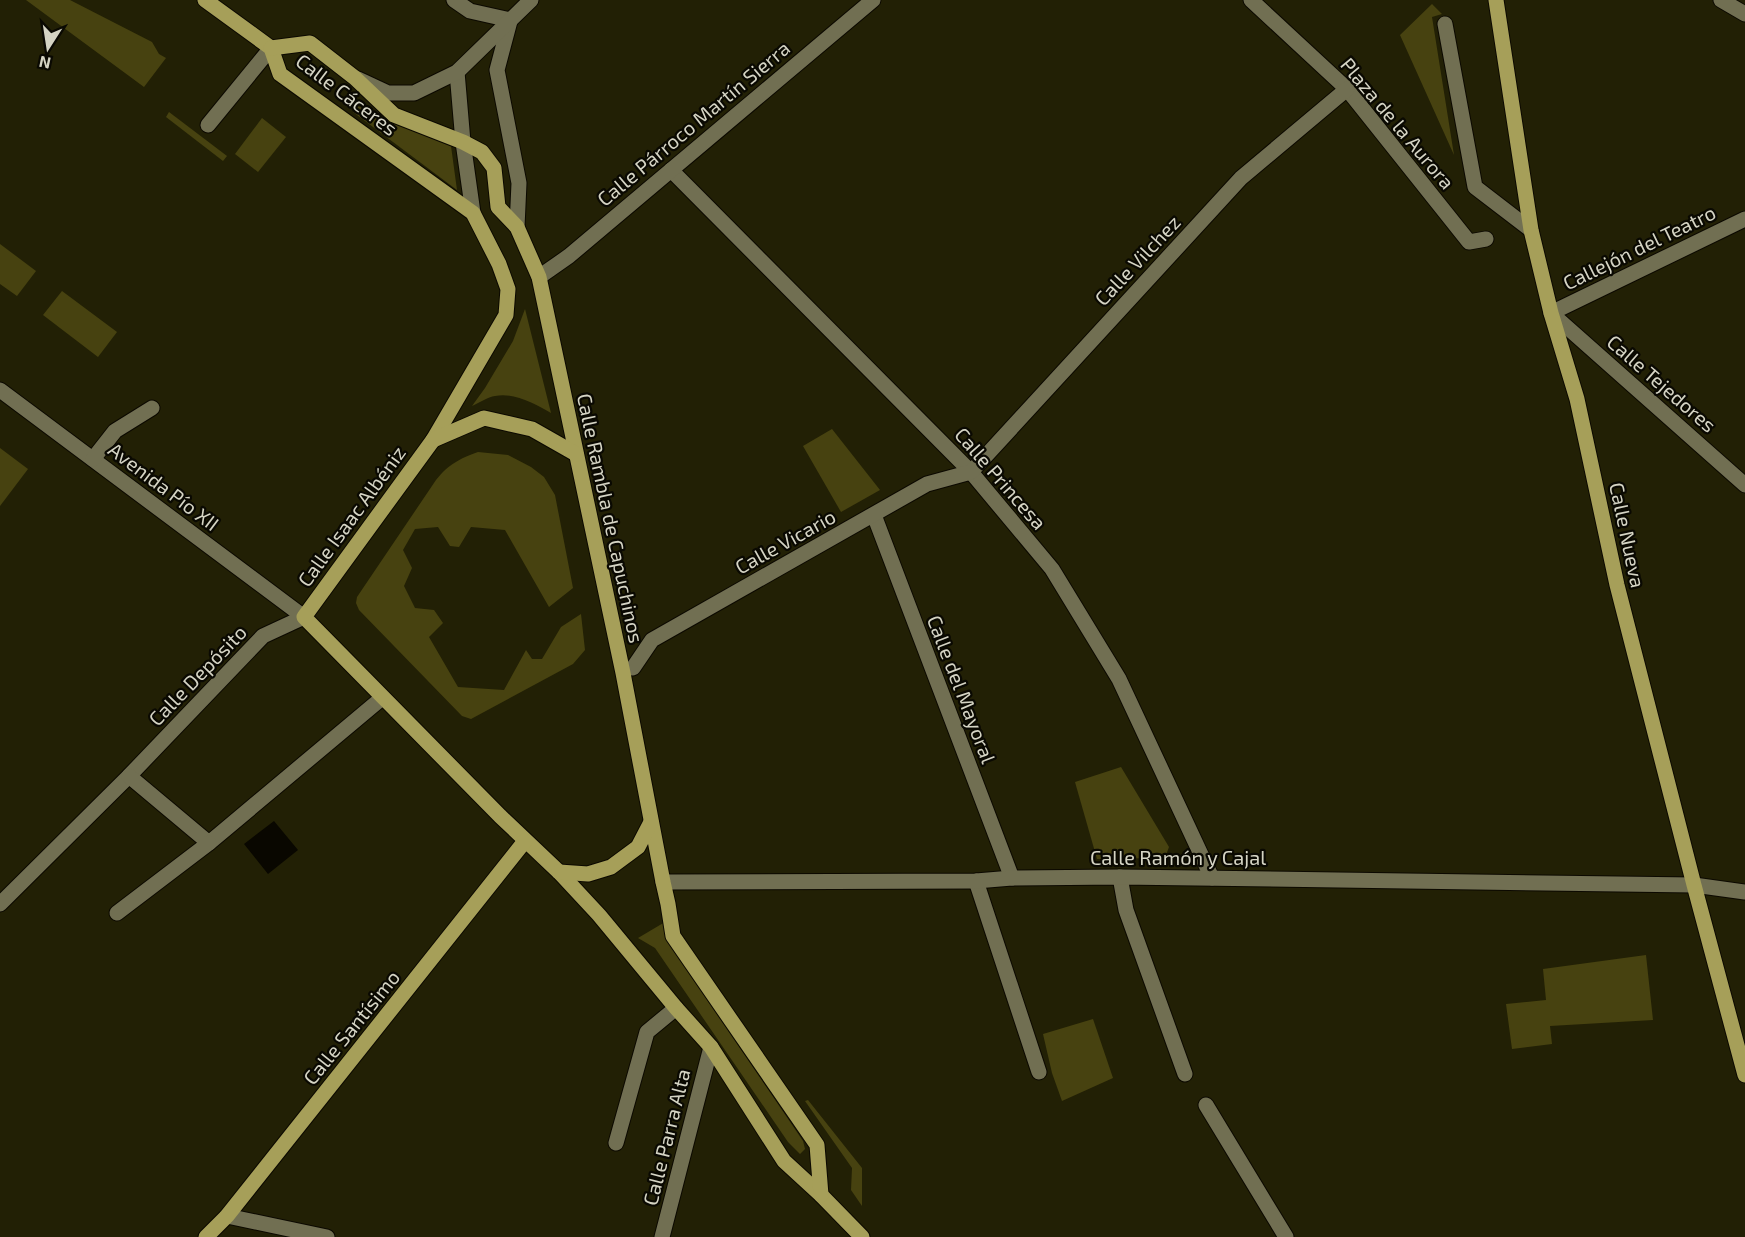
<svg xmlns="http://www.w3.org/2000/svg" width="1745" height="1237" font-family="'Exo 2',sans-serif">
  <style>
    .green { fill: #474210 }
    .water { fill: #090700 }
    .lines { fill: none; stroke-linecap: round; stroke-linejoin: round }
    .minor-casing { stroke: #0c0900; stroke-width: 17 }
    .major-casing { stroke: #0c0900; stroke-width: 17 }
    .minor { stroke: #716f52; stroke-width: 15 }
    .major { stroke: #a69f59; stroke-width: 15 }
    .labels { text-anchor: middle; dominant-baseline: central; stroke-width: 4.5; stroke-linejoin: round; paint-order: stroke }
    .street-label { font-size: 20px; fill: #d5d4c4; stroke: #0a0902 }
  </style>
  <rect width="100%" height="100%" fill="#222005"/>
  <!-- green -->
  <g class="green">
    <path d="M26,0H70L152,42L159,54L166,58L144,87Z"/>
    <path d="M1432,4L1442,14L1432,17L1454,155L1400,35Z"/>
    <path d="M358,106L390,122L451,146L457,190L353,112Z"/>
    <path d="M169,112L227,156L223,161L166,117Z"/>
    <path d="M262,118L286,137L258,172L235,154Z"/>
    <path d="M0,244L36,271L17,296L0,284Z"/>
    <path d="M62,291L117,332L98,357L43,315Z"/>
    <path d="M525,309L551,413C535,404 514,392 495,396C488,397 479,403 472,406L485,388L513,341Z"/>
    <path d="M832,429L880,490L841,512L803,446Z"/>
    <path d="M0,448L28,469L0,506Z"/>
    <path d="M478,452L508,455L531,467L544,477L555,495L573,588L549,607L505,530L471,527L459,547L450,546L438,527L415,529L403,550L412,568L404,586L415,608L434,610L443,623L429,637L458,687L504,690L526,650L532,659H542L561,627L581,614L585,650L573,664L471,719L462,716L359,610L356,603L357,597L436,480C449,464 459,459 478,452Z"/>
    <path d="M1121,767L1169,847L1166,855L1159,858L1097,859L1075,782Z"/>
    <path d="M665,922L666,939L803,1141L805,1149L800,1154L788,1142L655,948L638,938Z"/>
    <path d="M1646,955L1653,1020L1550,1026L1552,1044L1512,1049L1506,1004L1546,1000L1543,969Z"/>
    <path d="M1093,1019L1113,1078L1062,1101L1052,1073L1043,1034Z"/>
    <path d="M808,1100L862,1168V1206L851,1190L852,1168L805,1101Z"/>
  </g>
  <!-- water -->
  <path class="water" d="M274,821L298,850L268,874L244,844Z"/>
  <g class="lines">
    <defs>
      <g id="minor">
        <path d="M454,0L470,11L510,20"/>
        <path d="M1251,0L1347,89L1469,242L1486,239"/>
        <path d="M1721,0L1745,14"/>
        <path d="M510,21L497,70L519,183L517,227"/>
        <path d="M1445,24L1475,187L1531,230"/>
        <path d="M457,72L463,142L473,213"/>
        <path d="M358,79L388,93H414L457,72L531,0"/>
        <path d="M208,125L271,48"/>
        <path d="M671,170L971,472L1052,569L1119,679L1212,878"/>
        <path d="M1745,219L1551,313L1745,485"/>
        <path d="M539,277L569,256L873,0"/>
        <path d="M0,390L304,617L263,636L129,776L0,904"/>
        <path d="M93,459L115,431L152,408"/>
        <path d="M874,515L1012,878"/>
        <path d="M633,668L652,640L927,484L971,472L1241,178L1347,89"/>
        <path d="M129,776L209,843L382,698"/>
        <path d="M1120,877L1126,910L1185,1074"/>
        <path d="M976,881L1039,1072"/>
        <path d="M663,882L976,881L1012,878L1120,877L1694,885L1745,892"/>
        <path d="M117,913L209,843"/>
        <path d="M1206,1105L1286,1237"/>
        <path d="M616,1143L647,1032L676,1008"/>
        <path d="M227,1216L327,1237"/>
        <path d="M662,1237L711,1047"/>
      </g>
      <g id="major">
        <path d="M205,0L271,48L280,74L473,213L499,264L508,289L506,315L433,440L304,617L500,816L559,872L599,915L676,1008L711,1047L784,1161L821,1195L862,1237"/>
        <path d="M1496,0L1531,230L1551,313L1577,399L1617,585L1694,885L1745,1075"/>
        <path d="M271,48L310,43L355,78L394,115L463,142L482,152L494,168L498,207L517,227L539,277L623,673L663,882L668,904L673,936L817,1145L821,1195"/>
        <path d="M433,440L484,418L532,429L576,454"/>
        <path d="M559,872L588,874L611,867L638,847L651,822"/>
        <path d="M206,1237L227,1216L525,841"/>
      </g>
    </defs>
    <!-- minor casing -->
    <use href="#minor" class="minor-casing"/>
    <!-- major casing -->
    <use href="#major" class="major-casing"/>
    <!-- minor -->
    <use href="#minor" class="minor"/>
    <!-- major -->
    <use href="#major" class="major"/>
  </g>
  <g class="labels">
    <!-- street labels -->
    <g class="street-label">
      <text transform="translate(347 94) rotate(37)">Calle Cáceres</text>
      <text transform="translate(693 123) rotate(-40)">Calle Párroco Martín Sierra</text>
      <text transform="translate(1398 123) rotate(50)">Plaza de la Aurora</text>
      <text transform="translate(1639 247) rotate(-26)">Callejón del Teatro</text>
      <text transform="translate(1137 260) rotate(-47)">Calle Vilchez</text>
      <text transform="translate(1662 383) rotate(41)">Calle Tejedores</text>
      <text transform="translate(1001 478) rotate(49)">Calle Princesa</text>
      <text transform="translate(164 486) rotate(37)">Avenida Pío XII</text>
      <text transform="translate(351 516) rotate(-54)">Calle Isaac Albéniz</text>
      <text transform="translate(611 518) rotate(78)">Calle Rambla de Capuchinos</text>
      <text transform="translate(1628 535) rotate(78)">Calle Nueva</text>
      <text transform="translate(785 541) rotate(-29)">Calle Vicario</text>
      <text transform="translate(197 675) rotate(-46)">Calle Depósito</text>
      <text transform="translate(962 689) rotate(69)">Calle del Mayoral</text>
      <text x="1178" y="857">Calle Ramón y Cajal</text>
      <text transform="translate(351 1027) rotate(-51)">Calle Santísimo</text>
      <text transform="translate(666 1137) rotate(-76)">Calle Parra Alta</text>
    </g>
  </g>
  <!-- north arrow -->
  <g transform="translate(48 48) rotate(192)" stroke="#0a0902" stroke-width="4.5" paint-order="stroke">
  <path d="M0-4.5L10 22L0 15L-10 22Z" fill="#d5d4c4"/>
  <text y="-9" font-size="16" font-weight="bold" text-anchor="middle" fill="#d5d4c4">N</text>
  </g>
</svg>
